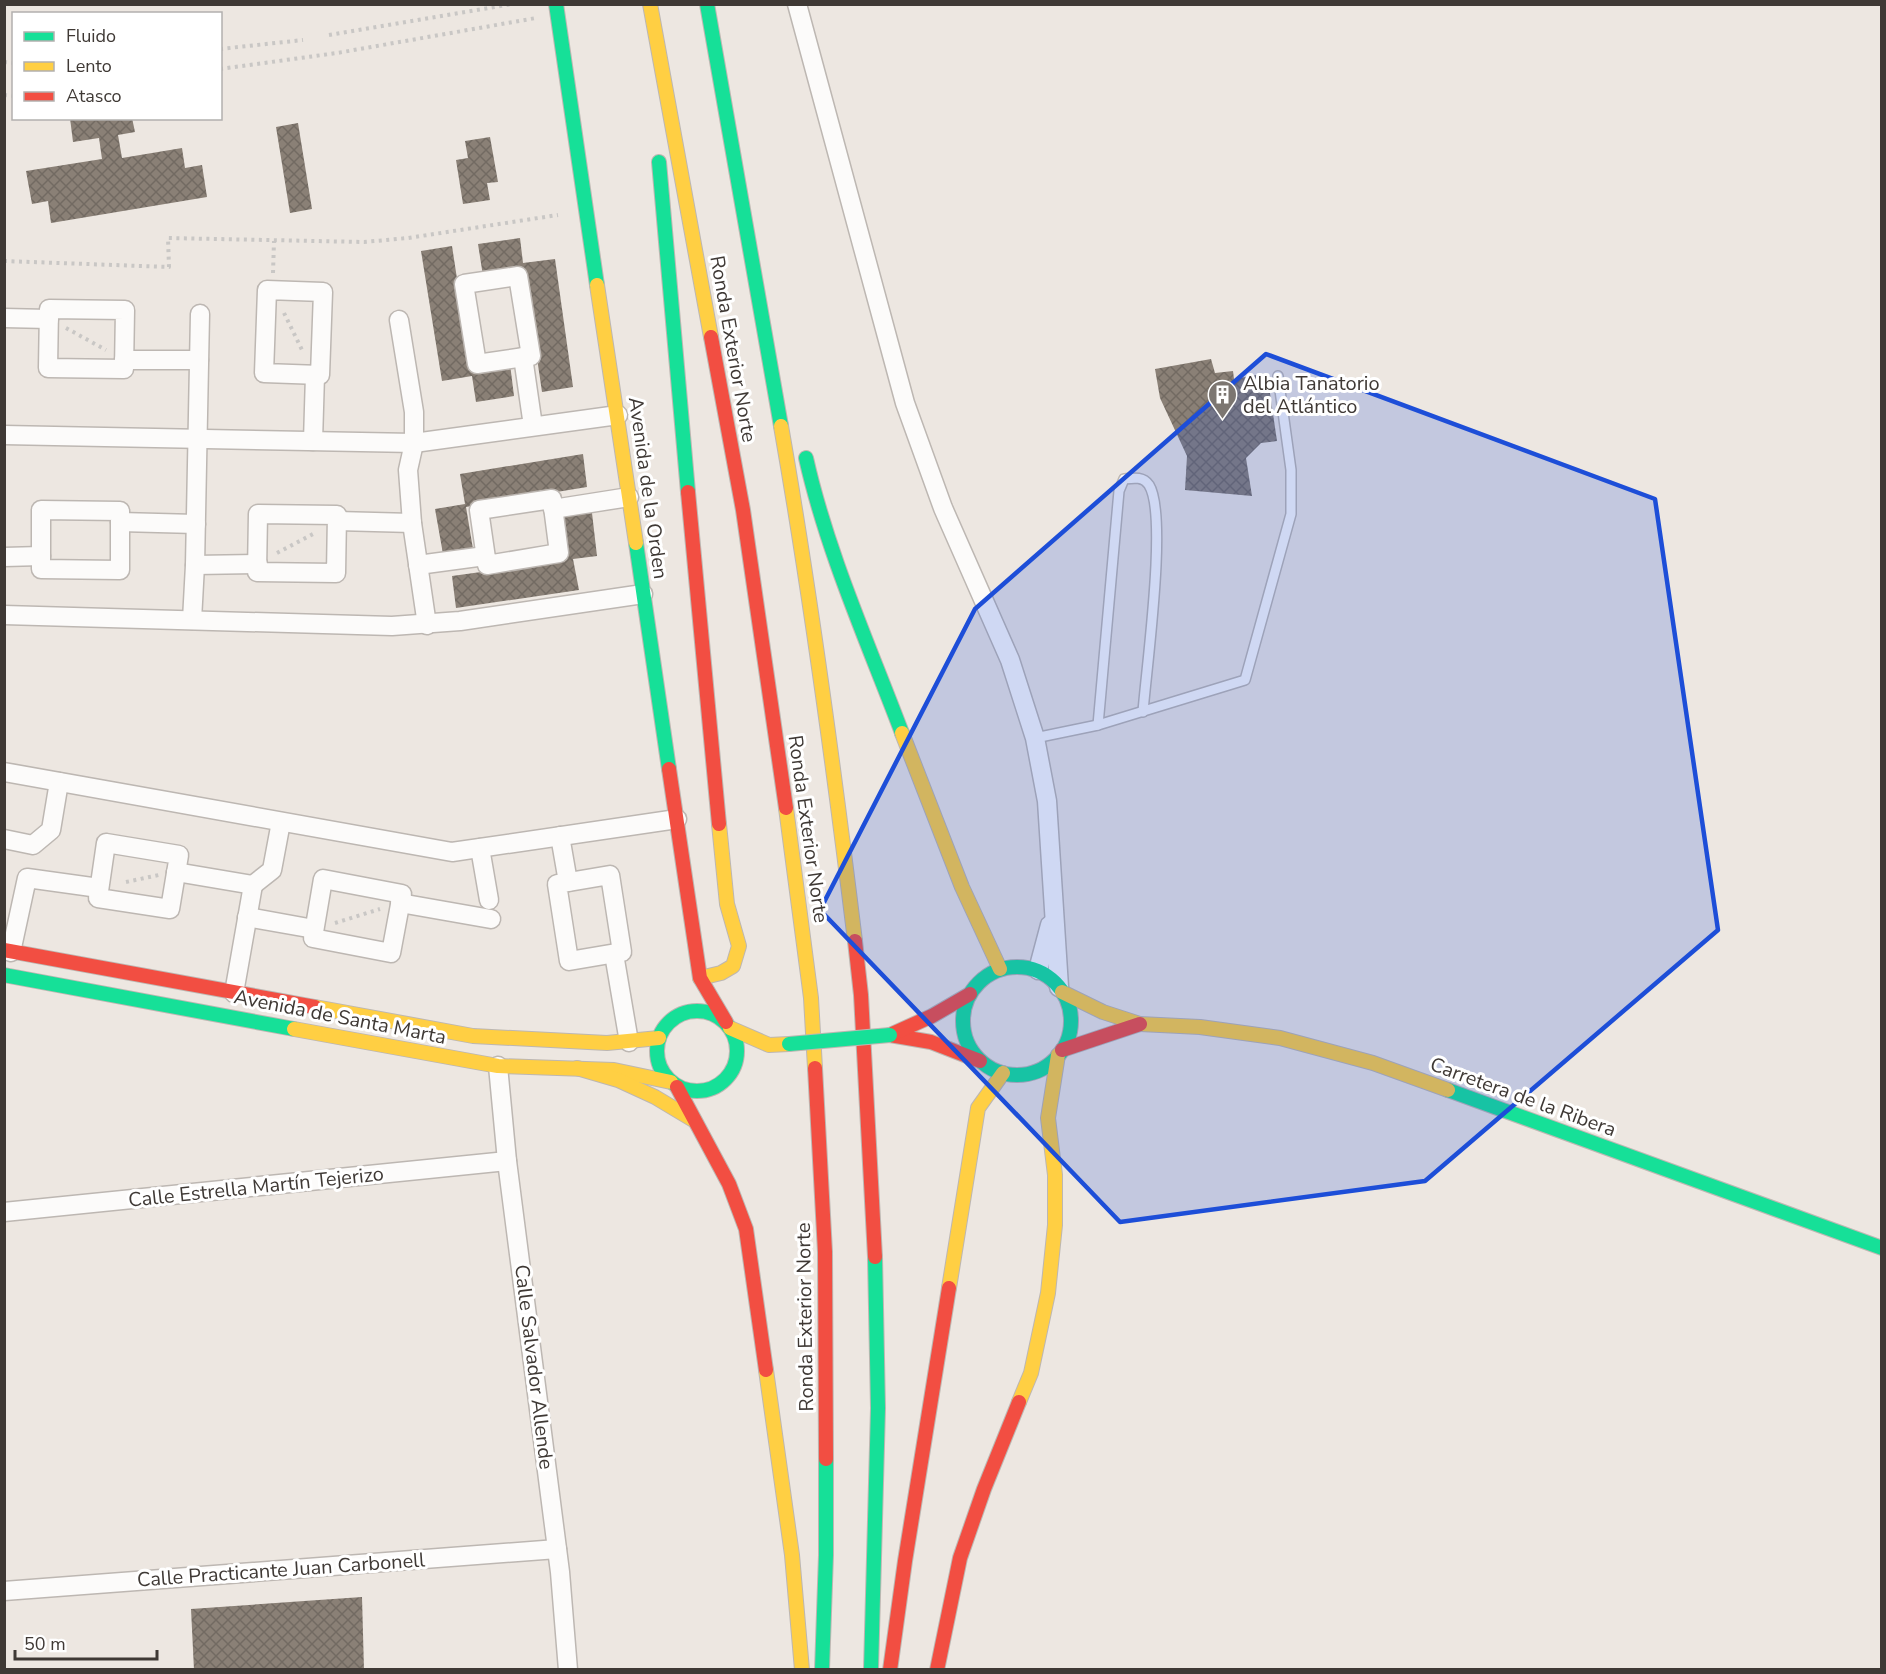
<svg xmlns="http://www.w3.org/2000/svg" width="1886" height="1674" font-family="'Nunito Sans',sans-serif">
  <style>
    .building { fill: url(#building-cross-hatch) }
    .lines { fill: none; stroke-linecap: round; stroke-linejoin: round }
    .lane-casing { stroke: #bdb7b2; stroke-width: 12 }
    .street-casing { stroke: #bdb7b2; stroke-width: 21 }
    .fast-casing { stroke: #bdb7b2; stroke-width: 16 }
    .slow-casing { stroke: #bdb7b2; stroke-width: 16 }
    .jam-casing { stroke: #bdb7b2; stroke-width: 16 }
    .path { stroke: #c9c7c5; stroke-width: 4; stroke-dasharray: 3 4.5; stroke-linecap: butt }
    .lane { stroke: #fcfbfa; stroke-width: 9 }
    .street { stroke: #fcfbfa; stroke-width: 18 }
    .fast { stroke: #16e098; stroke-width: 14 }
    .slow { stroke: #ffcf43; stroke-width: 14 }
    .jam { stroke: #f24e42; stroke-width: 14 }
    .fast-bridge-casing { stroke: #bdb7b2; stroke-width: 16; stroke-linecap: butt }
    .fast-bridge { stroke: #16e098; stroke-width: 14 }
    .marked { fill: #1d4ed8; fill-opacity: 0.2; stroke: #1d4ed8; stroke-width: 4.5; stroke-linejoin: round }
    .labels { text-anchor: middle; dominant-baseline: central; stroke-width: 6; stroke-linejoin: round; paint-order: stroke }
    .street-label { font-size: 20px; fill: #3f3935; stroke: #fff }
    .poi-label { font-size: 20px; fill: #3f3935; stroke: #fff; text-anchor: start }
  </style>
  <defs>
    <pattern id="building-cross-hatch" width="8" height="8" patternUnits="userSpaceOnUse" patternTransform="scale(1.5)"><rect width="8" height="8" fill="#8a8076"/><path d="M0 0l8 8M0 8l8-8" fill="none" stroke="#726a62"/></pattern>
  </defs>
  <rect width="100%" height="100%" fill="#ede7e1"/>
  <!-- building -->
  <g class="building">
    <path d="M70,118H132L135,132L118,135L122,158L182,148L185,168L202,165L207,197L51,223L48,201L32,204L26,171L102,159L99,138L73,142Z"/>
    <path d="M298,123L312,209L290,213L276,127Z"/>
    <path d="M490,137L498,182L487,183L490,200L463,204L456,160L468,158L465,141Z"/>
    <path d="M520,238L523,263L555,259L573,387L542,392L524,270L483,276L478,244Z"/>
    <path d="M452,246L471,370L510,364L514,396L476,402L472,376L442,381L421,251Z"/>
    <path d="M1211,359L1215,373L1233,371L1234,379L1267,373L1277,441L1261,443L1246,458L1252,496L1185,490L1187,456L1160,398L1155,369Z"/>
    <path d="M583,454L587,487L466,507L473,549L443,554L435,509L465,504L460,474Z"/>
    <path d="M592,513L597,556L573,559L579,590L456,608L452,576L567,560L561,516Z"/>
    <path d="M362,1597L364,1670H194L191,1609Z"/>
  </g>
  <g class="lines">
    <defs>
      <g id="lane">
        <path d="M1098,725L1119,491L1124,479C1133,478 1143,476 1149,485C1168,515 1146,670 1143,712"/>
        <path d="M1035,738L1098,725L1245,680L1291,514V470L1278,376"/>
      </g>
      <g id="street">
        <path d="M797,4L905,403L943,508L1010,660L1035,738L1047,801L1059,987"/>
        <path d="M518,276L531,356L477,364L464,284Z"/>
        <path d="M267,290L323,292L320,375L264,373Z"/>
        <path d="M49,309L125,310L124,369L48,368Z"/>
        <path d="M4,318L49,319"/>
        <path d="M399,320L414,412V443L408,470L412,523L427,625"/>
        <path d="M523,357L533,426"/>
        <path d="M124,360H199"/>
        <path d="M4,435L414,443L618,415"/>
        <path d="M313,441L315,375"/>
        <path d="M552,499L559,553L487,565L479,510Z"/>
        <path d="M553,509L629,497"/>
        <path d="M41,510L120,511V570L41,569Z"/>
        <path d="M258,514L337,515L336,573L257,572Z"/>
        <path d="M337,521L412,523"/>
        <path d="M120,522L196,524"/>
        <path d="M4,557L41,556"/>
        <path d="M195,565L258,564"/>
        <path d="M418,565L485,556"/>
        <path d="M4,615L392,626L460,621L643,594"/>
        <path d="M192,620L195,565L200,314"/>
        <path d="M4,772L452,852L677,819"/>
        <path d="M560,836L568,882"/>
        <path d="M4,839L33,845L51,830L59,782"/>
        <path d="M106,843L179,855L170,909L98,898Z"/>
        <path d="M480,848L489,900"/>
        <path d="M176,872L253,885"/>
        <path d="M610,875L622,952L569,961L557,884Z"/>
        <path d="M323,879L402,894L391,953L313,938Z"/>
        <path d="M253,885L272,870L281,822"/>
        <path d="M400,903L491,919"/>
        <path d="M247,917L314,929"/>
        <path d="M11,952L27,878L99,888"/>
        <path d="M614,954L629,1042"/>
        <path d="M1038,970L1050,925"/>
        <path d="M234,993L253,885"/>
        <path d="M498,1066L507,1161L560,1572L568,1670"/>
        <path d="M4,1212L507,1161"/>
        <path d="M4,1591L557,1549"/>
      </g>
      <g id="fast">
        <path d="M556,4L597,285"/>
        <path d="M707,4L781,426"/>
        <path d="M659,162L688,492"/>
        <path d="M806,458C827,552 868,643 902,733"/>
        <path d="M636,543L669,769"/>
        <circle cx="1017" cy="1021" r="54"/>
        <path d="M4,975L294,1029"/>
        <circle cx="697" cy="1051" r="40"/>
        <path d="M1448,1090L1882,1248"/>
        <path d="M822,1670L826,1555V1459"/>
        <path d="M871,1670L878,1408L875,1257"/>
      </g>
      <g id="slow">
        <path d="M650,4L711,337"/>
        <path d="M597,285L636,543"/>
        <path d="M781,426C811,597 834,769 855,941"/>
        <path d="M902,733L962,887L1000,969"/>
        <path d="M786,808L811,998L815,1068"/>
        <path d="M700,978L721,973L733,966L739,946L727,904L719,824"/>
        <path d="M1062,992L1103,1012L1140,1024L1200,1027L1280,1038L1373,1063L1448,1090"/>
        <path d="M315,1007L473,1036L607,1043L659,1038"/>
        <path d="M730,1028L769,1045L789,1044"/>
        <path d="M294,1029L498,1066L614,1070L671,1082"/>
        <path d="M577,1068L618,1080L655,1097L695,1121"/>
        <path d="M949,1288L978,1108L1003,1073"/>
        <path d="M766,1370L792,1555L802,1670"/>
        <path d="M1019,1402L1031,1373L1048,1293L1055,1225V1175L1048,1118L1058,1055"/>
      </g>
      <g id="jam">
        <path d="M711,337L743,510L786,808"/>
        <path d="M688,492L719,824"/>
        <path d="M669,769L700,978L726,1022"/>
        <path d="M855,941L861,995L875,1257"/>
        <path d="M4,950L315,1007"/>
        <path d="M890,1035L931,1042L980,1061"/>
        <path d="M890,1035L932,1016L970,994"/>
        <path d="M1062,1050L1140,1024"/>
        <path d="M815,1068L825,1252L826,1459"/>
        <path d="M677,1087L729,1184L746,1229L766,1370"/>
        <path d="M890,1670L905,1561L949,1288"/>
        <path d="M937,1670L960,1558L984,1489L1019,1402"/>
      </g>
    </defs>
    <!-- lane casing -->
    <use href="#lane" class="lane-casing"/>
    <!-- street casing -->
    <use href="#street" class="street-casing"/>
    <!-- fast casing -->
    <use href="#fast" class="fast-casing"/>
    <!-- slow casing -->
    <use href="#slow" class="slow-casing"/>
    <!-- jam casing -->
    <use href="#jam" class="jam-casing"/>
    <!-- path -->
    <g class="path">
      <path d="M329,35L512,4"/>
      <path d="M220,49L303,40"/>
      <path d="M4,62L14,63"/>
      <path d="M220,69L337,53L536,18"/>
      <path d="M4,95L14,96"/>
      <path d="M4,261L169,267L168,238L364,242L408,238L558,215"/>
      <path d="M273,273L274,241"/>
      <path d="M284,313L302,350"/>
      <path d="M66,328L106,350"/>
      <path d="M277,553L315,533"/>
      <path d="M126,882L159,875"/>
      <path d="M335,923L380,909"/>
    </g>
    <!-- lane -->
    <use href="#lane" class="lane"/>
    <!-- street -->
    <use href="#street" class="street"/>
    <!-- fast -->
    <use href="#fast" class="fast"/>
    <!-- slow -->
    <use href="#slow" class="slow"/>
    <!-- jam -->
    <use href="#jam" class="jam"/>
    <defs>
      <path id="fast-bridge" d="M789,1044L890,1035"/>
    </defs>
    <!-- fast-bridge casing -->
    <use href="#fast-bridge" class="fast-bridge-casing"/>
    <!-- fast-bridge -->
    <use href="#fast-bridge" class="fast-bridge"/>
  </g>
  <!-- marked area -->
  <path class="marked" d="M1266,354L1655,499L1718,930L1425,1181L1120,1222L820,910L975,609Z"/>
  <!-- icons -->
  <defs>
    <symbol id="building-pin" viewBox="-11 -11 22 30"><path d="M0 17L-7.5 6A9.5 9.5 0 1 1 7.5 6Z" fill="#7c7671" stroke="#fff"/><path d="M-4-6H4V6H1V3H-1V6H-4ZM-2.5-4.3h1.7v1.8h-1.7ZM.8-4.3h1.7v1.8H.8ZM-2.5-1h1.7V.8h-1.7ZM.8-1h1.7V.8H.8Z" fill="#fff"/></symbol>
  </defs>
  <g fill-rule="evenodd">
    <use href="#building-pin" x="1206" y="378" width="33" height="45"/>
  </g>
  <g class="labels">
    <!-- street labels -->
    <g class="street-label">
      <text transform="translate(733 349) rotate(80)">Ronda Exterior Norte</text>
      <text transform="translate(648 488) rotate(82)">Avenida de la Orden</text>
      <text transform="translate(808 829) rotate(82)">Ronda Exterior Norte</text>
      <text transform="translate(340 1017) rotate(11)">Avenida de Santa Marta</text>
      <text transform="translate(1523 1097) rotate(20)">Carretera de la Ribera</text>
      <text transform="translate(256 1187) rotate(-6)">Calle Estrella Martín Tejerizo</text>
      <text transform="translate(805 1317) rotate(-91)">Ronda Exterior Norte</text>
      <text transform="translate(534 1367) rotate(83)">Calle Salvador Allende</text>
      <text transform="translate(281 1570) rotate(-4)">Calle Practicante Juan Carbonell</text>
    </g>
    <!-- poi labels -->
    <g class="poi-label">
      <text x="1243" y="383">Albia Tanatorio<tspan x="1243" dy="23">del Atlántico</tspan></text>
    </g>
  </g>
  <!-- border -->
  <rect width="1886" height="1674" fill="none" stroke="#3f3935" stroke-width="12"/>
  <!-- legend -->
  <rect x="12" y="12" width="210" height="108" fill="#ffffff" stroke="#b2b0ae" stroke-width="1.5"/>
  <rect x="24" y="32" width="30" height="9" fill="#16e098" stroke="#b2b0ae" stroke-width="1.5"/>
  <text x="66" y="42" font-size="18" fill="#3f3935">Fluido</text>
  <rect x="24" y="62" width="30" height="9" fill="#ffcf43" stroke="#b2b0ae" stroke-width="1.5"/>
  <text x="66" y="72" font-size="18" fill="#3f3935">Lento</text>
  <rect x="24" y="92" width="30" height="9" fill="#f24e42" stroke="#b2b0ae" stroke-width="1.5"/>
  <text x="66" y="102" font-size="18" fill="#3f3935">Atasco</text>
  <!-- scale -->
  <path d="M15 1650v9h142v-9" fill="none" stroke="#3f3935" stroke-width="3"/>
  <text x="24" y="1650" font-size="18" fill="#3f3935" stroke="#ffffff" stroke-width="4.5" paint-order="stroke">50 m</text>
</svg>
